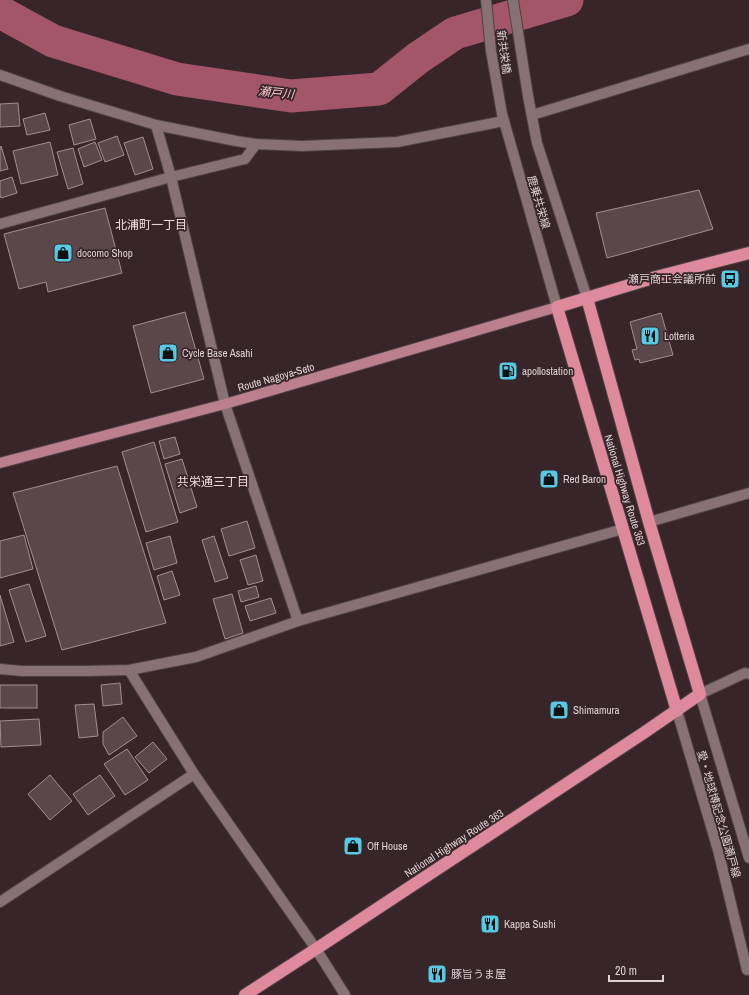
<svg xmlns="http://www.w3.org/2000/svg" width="749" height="995" font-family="'Archivo Narrow','Noto Sans JP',sans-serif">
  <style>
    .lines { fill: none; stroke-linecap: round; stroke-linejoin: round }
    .river { stroke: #a35668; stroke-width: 33 }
    .building { fill: #5b464a; stroke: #a58d91 }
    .street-casing { stroke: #504144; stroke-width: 12 }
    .secondary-casing { stroke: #504144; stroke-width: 12 }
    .primary-casing { stroke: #504144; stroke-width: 12 }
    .highway-casing { stroke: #504144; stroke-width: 14 }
    .street { stroke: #877175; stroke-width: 10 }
    .secondary { stroke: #877175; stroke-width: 10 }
    .primary { stroke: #bb808c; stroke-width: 10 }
    .highway { stroke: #de8a9c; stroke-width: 12 }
    .labels { text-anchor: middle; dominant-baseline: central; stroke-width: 3.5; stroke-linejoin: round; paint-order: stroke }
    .street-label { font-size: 11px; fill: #dfd2d4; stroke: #382529 }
    .poi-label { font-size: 11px; fill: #dfd2d4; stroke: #382529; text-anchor: start }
    .water-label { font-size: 12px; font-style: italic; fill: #f2c4cc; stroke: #382529 }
    .neighbourhood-label { font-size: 12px; fill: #f3dade; stroke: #382529 }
  </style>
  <rect width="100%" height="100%" fill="#382529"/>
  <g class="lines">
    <!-- river -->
    <path class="river" d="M0,12L53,41L177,79L291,96L379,89L418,58L455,33L567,0"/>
  </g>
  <!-- building -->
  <g class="building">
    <path d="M18,103L20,126L0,127V104Z"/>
    <path d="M45,113L50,130L27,135L23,119Z"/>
    <path d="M90,119L96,139L74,145L69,125Z"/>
    <path d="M117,136L124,155L105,162L98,143Z"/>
    <path d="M143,137L153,169L135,175L124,143Z"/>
    <path d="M50,142L58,175L21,184L13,151Z"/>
    <path d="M95,142L102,160L84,167L78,149Z"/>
    <path d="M1,146L8,169L0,171V147Z"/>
    <path d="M73,148L83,184L68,189L57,152Z"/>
    <path d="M12,177L17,193L1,198L0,195V181Z"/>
    <path d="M699,190L713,229L607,258L596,213Z"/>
    <path d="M105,208L122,273L48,292L46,282L19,289L4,234Z"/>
    <path d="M185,312L204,379L151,393L133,326Z"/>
    <path d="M661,313L673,355L640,363L639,359L635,360L632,350L637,349L630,322Z"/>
    <path d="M175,437L180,454L164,459L159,441Z"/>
    <path d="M154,442L178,522L146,532L122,452Z"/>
    <path d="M182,459L197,507L180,513L165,464Z"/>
    <path d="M117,466L166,623L62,650L13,493Z"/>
    <path d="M247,521L255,548L229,556L221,529Z"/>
    <path d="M24,535L33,569L0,578V541Z"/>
    <path d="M170,536L177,563L154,570L146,543Z"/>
    <path d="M214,536L228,578L215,582L202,540Z"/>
    <path d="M256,555L263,581L248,585L240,560Z"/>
    <path d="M172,571L180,595L164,600L157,576Z"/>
    <path d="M29,584L46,636L26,642L9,590Z"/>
    <path d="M256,586L259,597L241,602L238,591Z"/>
    <path d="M232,594L243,633L225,639L213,599Z"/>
    <path d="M0,595L14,642L0,646Z"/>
    <path d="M271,598L276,613L250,621L245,606Z"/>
    <path d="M120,683L122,704L103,706L101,685Z"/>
    <rect x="0" y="685" width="37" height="23"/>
    <path d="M94,704L98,736L79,738L75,705Z"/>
    <path d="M123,717L137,736L109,755L103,744V732Z"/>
    <path d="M39,719L41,745L1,747L0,721Z"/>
    <path d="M153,742L167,759L149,773L135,757Z"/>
    <path d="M127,749L148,780L125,795L104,764Z"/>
    <path d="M50,775L72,801L50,820L28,794Z"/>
    <path d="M100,775L115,796L88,815L73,794Z"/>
  </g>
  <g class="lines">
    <defs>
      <g id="street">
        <path d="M0,75L60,96L156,125L236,141L256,144L302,146L397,142L504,121"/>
        <path d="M532,115L749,49"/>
        <path d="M156,125L171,177L225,404L298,621"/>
        <path d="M0,224L171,177L245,159L256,144"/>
        <path d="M649,522L749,493"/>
        <path d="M0,669L22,671H86L129,670L196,657L298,621L623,529"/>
        <path d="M129,670L194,774L316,949L345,995"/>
        <path d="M700,694L745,673L749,674"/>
        <path d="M0,902L194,774"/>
      </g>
      <g id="secondary">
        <path d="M486,0L491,51L502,114L557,307"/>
        <path d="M513,0L528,96L537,143L587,298"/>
        <path d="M700,694L749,858"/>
        <path d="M677,711L718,850L747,970"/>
      </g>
      <path id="primary" d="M0,463L225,404L557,307"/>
      <g id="highway">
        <path d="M677,711L557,307L656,277L749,253"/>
        <path d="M245,995L316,949L645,732L700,694L649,522L587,298"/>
      </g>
    </defs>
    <!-- street casing -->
    <use href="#street" class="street-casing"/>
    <!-- secondary casing -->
    <use href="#secondary" class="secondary-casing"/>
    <!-- primary casing -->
    <use href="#primary" class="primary-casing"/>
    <!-- highway casing -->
    <use href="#highway" class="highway-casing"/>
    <!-- street -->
    <use href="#street" class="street"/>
    <!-- secondary -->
    <use href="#secondary" class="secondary"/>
    <!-- primary -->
    <use href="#primary" class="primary"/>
    <!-- highway -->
    <use href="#highway" class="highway"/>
  </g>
  <!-- icons -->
  <defs>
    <symbol id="shop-square" viewBox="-11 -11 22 22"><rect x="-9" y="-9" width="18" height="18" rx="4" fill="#58c9e3" stroke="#382529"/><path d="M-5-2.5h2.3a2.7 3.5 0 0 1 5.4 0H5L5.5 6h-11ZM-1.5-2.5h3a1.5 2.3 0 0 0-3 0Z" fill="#111"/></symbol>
    <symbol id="bus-square" viewBox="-11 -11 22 22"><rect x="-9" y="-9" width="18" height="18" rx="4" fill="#58c9e3" stroke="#382529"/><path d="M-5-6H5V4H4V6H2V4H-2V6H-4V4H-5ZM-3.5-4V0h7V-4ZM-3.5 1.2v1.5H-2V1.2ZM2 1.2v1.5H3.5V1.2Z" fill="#111"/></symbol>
    <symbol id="restaurant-square" viewBox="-11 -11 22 22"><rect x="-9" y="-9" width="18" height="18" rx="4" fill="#58c9e3" stroke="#382529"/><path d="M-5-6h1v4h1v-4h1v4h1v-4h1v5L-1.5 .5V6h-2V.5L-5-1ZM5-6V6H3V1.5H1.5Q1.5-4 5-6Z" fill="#111"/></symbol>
    <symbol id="fuel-square" viewBox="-11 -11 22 22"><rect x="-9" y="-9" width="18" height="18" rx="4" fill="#58c9e3" stroke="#382529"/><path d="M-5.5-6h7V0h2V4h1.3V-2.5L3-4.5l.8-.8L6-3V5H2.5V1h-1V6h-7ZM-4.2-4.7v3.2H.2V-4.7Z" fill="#111"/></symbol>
  </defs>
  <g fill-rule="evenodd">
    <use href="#shop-square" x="52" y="242" width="22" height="22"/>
    <use href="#bus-square" x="719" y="268" width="22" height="22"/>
    <use href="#restaurant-square" x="639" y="325" width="22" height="22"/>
    <use href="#shop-square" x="157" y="342" width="22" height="22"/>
    <use href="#fuel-square" x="497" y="360" width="22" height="22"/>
    <use href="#shop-square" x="538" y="468" width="22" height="22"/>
    <use href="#shop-square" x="548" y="699" width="22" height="22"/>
    <use href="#shop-square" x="342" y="835" width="22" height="22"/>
    <use href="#restaurant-square" x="479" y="913" width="22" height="22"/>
    <use href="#restaurant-square" x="426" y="963" width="22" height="22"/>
  </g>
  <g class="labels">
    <!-- street labels -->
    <g class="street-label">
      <text transform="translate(504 52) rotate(82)">新共栄橋</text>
      <text transform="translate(539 202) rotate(74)">鹿乗共栄線</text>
      <text transform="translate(276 377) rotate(-16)">Route Nagoya-Seto</text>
      <text transform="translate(625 490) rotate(73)">National Highway Route 363</text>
      <text transform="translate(719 814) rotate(74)">愛・地球博記念公園瀬戸線</text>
      <text transform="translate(454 843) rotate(-33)">National Highway Route 363</text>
    </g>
    <!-- poi labels -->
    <g class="poi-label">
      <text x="77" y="253">docomo Shop</text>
      <text x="716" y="279" text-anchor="end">瀬戸商工会議所前</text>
      <text x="664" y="336">Lotteria</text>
      <text x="182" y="353">Cycle Base Asahi</text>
      <text x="522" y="371">apollostation</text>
      <text x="563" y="479">Red Baron</text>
      <text x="573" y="710">Shimamura</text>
      <text x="367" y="846">Off House</text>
      <text x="504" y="924">Kappa Sushi</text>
      <text x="451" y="974">豚旨うま屋</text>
    </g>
    <!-- water labels -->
    <g class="water-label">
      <text transform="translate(276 93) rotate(6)">瀬戸川</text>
    </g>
    <!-- neighbourhood labels -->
    <g class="neighbourhood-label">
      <text x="151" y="225">北浦町一丁目</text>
      <text x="213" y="482">共栄通三丁目</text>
    </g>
  </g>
  <!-- scale -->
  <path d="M609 975v6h54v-6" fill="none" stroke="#dfd2d4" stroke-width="2"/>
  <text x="615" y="975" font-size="12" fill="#dfd2d4" stroke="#382529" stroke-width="3" paint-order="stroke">20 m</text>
</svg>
